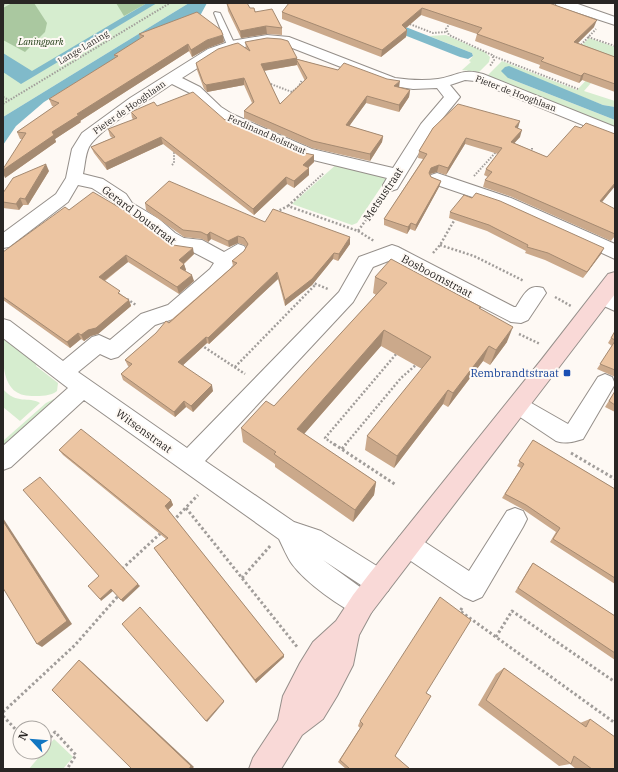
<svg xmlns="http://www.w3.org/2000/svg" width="618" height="772" font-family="'IBM Plex Serif',serif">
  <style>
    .green { fill: #d6edcf }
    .forest { fill: #aac8a0 }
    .water { fill: #80baca }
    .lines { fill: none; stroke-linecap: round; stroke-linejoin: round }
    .lane-casing { stroke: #958f8a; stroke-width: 2 }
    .street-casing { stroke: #958f8a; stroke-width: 2 }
    .secondary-casing { stroke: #958f8a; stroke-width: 2 }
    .path-far2 { stroke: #a19d9a; stroke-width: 2; stroke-dasharray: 1.5 1.5; stroke-linecap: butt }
    .path-far1 { stroke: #a19d9a; stroke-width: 2.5; stroke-dasharray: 2 2; stroke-linecap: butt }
    .path { stroke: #a19d9a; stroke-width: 3; stroke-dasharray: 2.5 2.5; stroke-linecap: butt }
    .lane { fill: #fff; fill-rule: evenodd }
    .street { fill: #fff; fill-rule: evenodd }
    .secondary { fill: #f9d9d7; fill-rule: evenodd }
    .wall { fill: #cba98b; fill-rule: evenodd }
    .shaded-wall { fill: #a58a71 }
    .building { fill: #ecc5a2; stroke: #a58a71 }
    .transit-dot { fill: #1a4fb4; stroke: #fef9f4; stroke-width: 1.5 }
    .labels { text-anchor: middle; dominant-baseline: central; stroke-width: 4; stroke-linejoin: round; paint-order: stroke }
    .far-park-label { font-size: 9px; font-style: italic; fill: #143208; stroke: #fef9f4 }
    .far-street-label { font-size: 9px; fill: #292624; stroke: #fef9f4 }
    .street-label { font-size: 11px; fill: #292624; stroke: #fef9f4 }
    .transit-label { font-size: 11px; fill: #164399; stroke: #fef9f4; text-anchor: end }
  </style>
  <rect width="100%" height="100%" fill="#fef9f4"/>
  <!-- green -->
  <g class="green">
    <path d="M3,3H189L3,117Z"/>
    <path d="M446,35L485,52L490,57L489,62L479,72L462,70L471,62L469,61L473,56L472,53L429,36Z"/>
    <path d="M589,38L615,47V56L591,80V83L584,91L615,101V107L603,105L542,81L535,77L508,78L615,120V129L486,77L502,61L577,90L605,60L578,49Z"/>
    <path d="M338,163L387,178L357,223L352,225L292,204Z"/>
    <path d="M3,337L38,363L36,366L58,383L57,391C51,396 41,396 33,396C0,397 3,361 3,337Z"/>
    <path d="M3,389C17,405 28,396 40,403L20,421L3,407Z"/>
    <path d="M54,399L58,401L3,449V441L46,403Z"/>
    <path d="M54,739L73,757L63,769H29Z"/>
  </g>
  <!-- forest -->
  <g class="forest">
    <path d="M12,3H34L47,23L45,32L25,52L3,40V8Z"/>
    <path d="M116,3H147L124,16Z"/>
  </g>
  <!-- water -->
  <g class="water">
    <path d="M147,3H157L21,84L3,72V53L32,71Z"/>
    <path d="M189,3H207L201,14L127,51L44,102L16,126L3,145V117Z"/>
    <path d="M370,13L472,53L473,56L468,59L460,57L366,20Z"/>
    <path d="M509,66L603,105L615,107V120L508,78L501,71L505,67Z"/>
  </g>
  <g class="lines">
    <defs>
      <path id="lane" d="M215,12L220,13L235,45L234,47L227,45L214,13Z"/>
      <g id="street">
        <path d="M555,3H575L615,17V25L557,6Z"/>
        <path d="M267,35L289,37L395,78C409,80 424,81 438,79C458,76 461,68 483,74L615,127V138L475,81L465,80L450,85L460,97L433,130L397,189L391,191L385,189L383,185L387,178L301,157L222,120L211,113L190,93L172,84C153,97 99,129 89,147C85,155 85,166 83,174L103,179L126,194L132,203L159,219L175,233L184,238L202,240L224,252L238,244L244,246L247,251L244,256L232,266L224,279L182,316L155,325L118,357L111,359L100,354L78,372L187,448L339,292L359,257L392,245L398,247L514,307H516C523,296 528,283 543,288L546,293L528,320L521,323L511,322L391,260L373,267L353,302L205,461L294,522L321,531L388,573L392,582L388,591L379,595L370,591L323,560L371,595L375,604L371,613L362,617C341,608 306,583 292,564C287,557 283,547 279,539L84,400L11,467L3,470V446L68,388L3,338V319L10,321L63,361L92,337L99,335L110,340L141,314L168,305L210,269L214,263L193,252L175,250L163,243L147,227L120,211L114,202L92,188L78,185L68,202L9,247L3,248V233L56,194L66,178L72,149L82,133L130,98L208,49L231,41ZM267,43L282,44L387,85L413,89L437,88L444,97L421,124L393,168L312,149L232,114L221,107L200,87L182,78L218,55L234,49Z"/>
        <path d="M437,173L511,198L615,244V259L499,206L431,183L429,179L431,175Z"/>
        <path d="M602,290L615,295V311L595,302L592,297L595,292Z"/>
        <path d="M605,374L612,377L615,384L583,439C573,442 566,444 556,441L511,411L508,405L511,399L519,396L568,424L598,377Z"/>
        <path d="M515,508L523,511L527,519L523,527L482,597L473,601L464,597L399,553L396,545L399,537L408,533L417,537L469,571L507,511Z"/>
      </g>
      <path id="secondary" d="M615,272V294L371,613L359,635L353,665L337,696L323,719L302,735L281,769H249L253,758L278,720L283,696L300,663L313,642L336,621L353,595L370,573L542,359L608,274Z"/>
    </defs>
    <!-- lane casing -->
    <use href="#lane" class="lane-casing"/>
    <!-- street casing -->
    <use href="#street" class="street-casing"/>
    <!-- secondary casing -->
    <use href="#secondary" class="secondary-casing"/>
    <!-- path-far2 -->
    <g class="path-far2">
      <path d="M3,5L6,3"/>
      <path d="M407,23L433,33L446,32"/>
      <path d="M450,23L446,29L449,35L492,55L494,60L490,66"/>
      <path d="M588,37L615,46"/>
      <path d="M579,47L596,29"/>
      <path d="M493,56L578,89"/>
      <path d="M268,83L292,92L299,86L302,80"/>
      <path d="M3,97L9,100"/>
      <path d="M3,104L170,3"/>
      <path d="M532,148V153"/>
      <path d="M172,165L174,163V151"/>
      <path d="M474,176L496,152"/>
      <path d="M302,193L324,173"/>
    </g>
    <!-- path-far1 -->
    <g class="path-far1">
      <path d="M288,206L303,192"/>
      <path d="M276,212L288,206L358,231L381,199"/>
      <path d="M358,231L374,241"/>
      <path d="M440,245L474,256L524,281"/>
      <path d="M433,253L440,245L455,219"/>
      <path d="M311,282L328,289"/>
      <path d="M555,297L571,306"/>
      <path d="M127,299L136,305"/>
      <path d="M519,334L540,344"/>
      <path d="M201,345L245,374"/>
      <path d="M235,367L316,284"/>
      <path d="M335,445L325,438L397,353"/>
      <path d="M345,445L401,378L417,364"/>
    </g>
    <!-- path -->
    <g class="path">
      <path d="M334,444L396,485"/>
      <path d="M342,449L346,444"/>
      <path d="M571,453L615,479"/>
      <path d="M186,508L298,648"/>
      <path d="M173,521L198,495"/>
      <path d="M122,569L162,532"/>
      <path d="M242,578L271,545"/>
      <path d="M462,608L460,611L615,723"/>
      <path d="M496,637L512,611L615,682"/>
      <path d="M3,712L75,645L119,595"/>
      <path d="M3,716L20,734"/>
      <path d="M44,745L55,732L76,755L67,769"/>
      <path d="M36,752H38"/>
    </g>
    <!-- lane -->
    <use href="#lane" class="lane"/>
    <!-- street -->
    <use href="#street" class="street"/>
    <!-- secondary -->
    <use href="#secondary" class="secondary"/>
  </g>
  <!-- wall -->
  <g class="wall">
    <path d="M549,3L594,27L578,43L615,57V92L582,80L579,83L539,68L540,65L475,41L477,34L421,15L405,29L407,30L406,37L381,57L282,19V12Z"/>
    <path d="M227,4L250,8L282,28V35L267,34L241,38L228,11Z"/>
    <path d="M139,34L224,42L208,48L192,57L189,51L80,121L81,122L55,139L56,142L5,178L22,139H20L17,132L54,107L52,106L49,99L115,58L114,55L140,39Z"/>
    <path d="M245,42L297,58V59L410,90L409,97L399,112L366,103L349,126L383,136L382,142L370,161L312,148L244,118V111L252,103L244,85L207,92L204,89L197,70L196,63L246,48ZM297,65L305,81L280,104L264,71Z"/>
    <path d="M157,106L231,122L300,152L314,155V162L308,168L309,175L294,188L287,184L254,215L163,144L107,170L94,153L91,147L112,138L110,136L108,129L134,120L132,118L131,112Z"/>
    <path d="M433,128H518L520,137L514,143L547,157L581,128L615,134V186L602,202L615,236L611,241L512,197L483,187L485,180L488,177L484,175L486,169L498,154L465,144L446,175L437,172L430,174L431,177L441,181L439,187L415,231L410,229L407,234L384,225V219L423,159L418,158L419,151Z"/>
    <path d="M49,171L28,205H23L19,210L3,208V193Z"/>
    <path d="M145,203L265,222L350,244L338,261L333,259L312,285L285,306L278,279L209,344L207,343L183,365L213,391L193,412L186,407L175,417L123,380L121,374L129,367L128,366L125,360L233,266L232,261L244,251L246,247L244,245L238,243L229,247L211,239L208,242L202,239L184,237L146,210Z"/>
    <path d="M69,210L160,238L173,245L194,254L184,264L186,270L185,271L194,281L179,294L128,262L105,281L122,295L129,300L131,306L98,334L91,336L84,341L81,339L70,348L3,300V252Z"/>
    <path d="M450,212L601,254L583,278L545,260L525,253L526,251L487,231L449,218Z"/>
    <path d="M375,277L480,309L507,342L490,365L483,361L448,407L443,404L394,468L365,450L367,436L422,369L381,346L304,434L376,482L374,495L353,522L275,467V464L243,442L241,428L274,406L376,295L373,293Z"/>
    <path d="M615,331V377L613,376L597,369L612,346L608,343Z"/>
    <path d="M615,391V412L605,407Z"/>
    <path d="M533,440L615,489V584L550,542L556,532L524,510L502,498L521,468L517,466Z"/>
    <path d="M59,450L171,500L173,505L168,510L284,655V657L256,683L157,552L154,548L166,539L63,455Z"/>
    <path d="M533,563L615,616V660L515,592L530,567Z"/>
    <path d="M504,668L580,723L590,719L615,769H576L570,764L559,766L478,705L496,674Z"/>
    <path d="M426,693L395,756L410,769H346L338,762L360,728L358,726L360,721Z"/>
  </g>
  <!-- shaded-wall -->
  <g class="shaded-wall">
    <path d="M422,8L421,15L401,32L402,25Z"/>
    <path d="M597,20L594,27L572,49L574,42Z"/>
    <path d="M266,26L267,34L241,38L240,31Z"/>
    <path d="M407,30L406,37L381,57L382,50Z"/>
    <path d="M223,35L224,42L208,48L192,57L191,50L207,40Z"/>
    <path d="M188,44L189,51L80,121L81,122L55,139L56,142L5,178L3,173V170L52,132L77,114Z"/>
    <path d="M297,58V65L262,71L261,64Z"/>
    <path d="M584,73L582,80L579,83L581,76Z"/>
    <path d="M244,78V85L207,92L206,85Z"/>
    <path d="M400,81L399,88L394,86Z"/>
    <path d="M410,90L409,97L399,112V105Z"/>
    <path d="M367,96L366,103L345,132L346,125Z"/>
    <path d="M520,121L518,128L513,134L515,127Z"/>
    <path d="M522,130L520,137L509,149L511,142Z"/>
    <path d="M383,136L382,142L370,161V154Z"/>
    <path d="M161,137L163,144L107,170L105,163Z"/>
    <path d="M466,138L465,144L446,175L448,168Z"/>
    <path d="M314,155V162L303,172V165Z"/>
    <path d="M46,164L49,171L28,205L25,199Z"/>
    <path d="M439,165L437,172L430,174L429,173L431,168Z"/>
    <path d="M309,168V175L294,188V181Z"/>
    <path d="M286,177L287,184L254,215L253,209Z"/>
    <path d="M441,181L439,187L415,231L416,225Z"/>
    <path d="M615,183V186L597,208L600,201Z"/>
    <path d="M20,198L23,205L19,210L16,204Z"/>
    <path d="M411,223L410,229L407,234L408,227Z"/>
    <path d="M210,232L211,239L208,242L207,235Z"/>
    <path d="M238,236V243L229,247L228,241Z"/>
    <path d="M350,237V244L338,261L339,254Z"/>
    <path d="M193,248L194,254L180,267L179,260Z"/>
    <path d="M604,248L601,254L583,278L587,272Z"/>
    <path d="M334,253L333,259L312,285L285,306V300Z"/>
    <path d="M126,255L128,262L101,283L99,277Z"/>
    <path d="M184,264L186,270L182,274L180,268Z"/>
    <path d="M277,272L278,279L209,344L208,338Z"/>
    <path d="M192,275L194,281L179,294L177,287Z"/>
    <path d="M129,300L131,306L98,334L91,336L84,341L81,335Z"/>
    <path d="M513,327L507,342L490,365L496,350Z"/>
    <path d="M384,330L381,346L297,442V429Z"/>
    <path d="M78,333L81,339L70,348L67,342Z"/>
    <path d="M206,337L207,343L180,368L178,362Z"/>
    <path d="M489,346L483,361L448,407L453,393Z"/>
    <path d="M212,385L213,391L193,412L191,406Z"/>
    <path d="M448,390L443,404L394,468L397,456Z"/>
    <path d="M184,401L186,407L175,417L174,412Z"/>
    <path d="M376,482L374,495L353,522L355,510Z"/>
    <path d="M171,500L173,505L167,511L165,506Z"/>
    <path d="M3,518L72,624L42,647L37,644L3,521Z"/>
    <path d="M138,584L140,586L123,602L121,600Z"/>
    <path d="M111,589L113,591L101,601L100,599Z"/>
    <path d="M284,655V657L256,683L255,680Z"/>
    <path d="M79,660L83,663L194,767L192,769H189Z"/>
    <path d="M224,701V702L207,722L206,721Z"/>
  </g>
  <!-- building -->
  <g class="building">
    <path d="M232,3H247L250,8H254L255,12L272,9L282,28L266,26L240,31L227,4Z"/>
    <path d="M289,3H549L597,20L574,42L615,57V84L584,73L581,76L541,61L544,58L477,34L482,28L422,8L402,25L407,30L382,50L282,12Z"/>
    <path d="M197,12L221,30L223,35L207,40L191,50L188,44L77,114L79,115L52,132L54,135L3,170V169L26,133L17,132L59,103L49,99L118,56L114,55L144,36L139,34Z"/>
    <path d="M267,38L281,39L288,41L297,58L261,64L280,104L307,78L296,59L338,70L344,63L387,79L400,81L394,86L410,90L399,105L367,96L346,125L383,136L370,154L313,141L244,111L254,102L244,78L206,85L203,82L196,63L218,49L234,44L238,43L250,51L245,42Z"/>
    <path d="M193,92L225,120L227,119L231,122L233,120L300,152L314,155L303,165L309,168L294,181L286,177L253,209L161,137L105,163L91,147L115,137L108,129L137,118L131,112L154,102L157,106Z"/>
    <path d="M458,104L520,121L515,127L522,130L511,142L547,157L575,126L581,128L586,123L615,134V183L600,201L615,209V234L514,190L485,180L492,172L486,169L502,148L466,138L448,168L439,165L431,168L429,173L431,177L441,181L416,225L411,223L408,227L384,219L427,154L419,151L433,128Z"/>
    <path d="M46,164L25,199L20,198L16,204L3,202V193L13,178Z"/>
    <path d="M169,181L265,222L273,209L350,237L339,254L334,253L312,279L285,300L277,272L208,338L206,337L178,362L212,385L191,406L184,401L174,412L121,374L132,364L125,360L156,333L166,321L169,323L237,263L232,261L244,251L248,244L244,238L238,236L228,241L210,232L207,235L201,232L183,230L145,203Z"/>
    <path d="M93,192L144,222L160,238L173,245L193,248L179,260L184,264L180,268L192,275L177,287L126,255L99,277L120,291L118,293L129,300L96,328L88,330L81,335L78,333L67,342L3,297V252L65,207L69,210Z"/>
    <path d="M476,193L500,201L604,248L587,272L548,253L527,247L528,245L489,225L450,212L464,195L472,198Z"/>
    <path d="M391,259L481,307L479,308L513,327L496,350L489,346L453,393L448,390L397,456L367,436L431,357L384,330L297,429L376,482L355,510L274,454L276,452L241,428L266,401L274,406L387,283L375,277Z"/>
    <path d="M615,331V340L611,338Z"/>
    <path d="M615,341V370L600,364Z"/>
    <path d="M615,391V405L609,401Z"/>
    <path d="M81,429L171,500L165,506L284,655L255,680L154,548L168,538L59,450Z"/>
    <path d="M533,440L615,489V578L553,539L560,528L526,505L505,494L524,464L519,461Z"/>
    <path d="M40,477L138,584L121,600L111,589L100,599L88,586L99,576L23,490Z"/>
    <path d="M3,521L67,621L37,644L3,588Z"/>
    <path d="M533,563L615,616V653L518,588Z"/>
    <path d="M440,597L471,620L426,693L431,696L395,756L410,769H350L340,760L363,724L360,721Z"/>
    <path d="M140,607L224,701L206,721L122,624Z"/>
    <path d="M79,660L191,766L189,769H132L52,690Z"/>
    <path d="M504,668L586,727L590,719L615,737V769H592L574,756L571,764L486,700Z"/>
  </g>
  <!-- markers -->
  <rect class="transit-dot" x="563" y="369" width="8" height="8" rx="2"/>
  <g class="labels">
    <!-- far-park labels -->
    <g class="far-park-label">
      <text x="41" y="41">Laningpark</text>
    </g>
    <!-- far-street labels -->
    <g class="far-street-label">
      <text transform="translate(83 47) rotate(-31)">Lange Laning</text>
      <text transform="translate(516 93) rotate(21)">Pieter de Hooghlaan</text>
      <text transform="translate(129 107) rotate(-35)">Pieter de Hooghlaan</text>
      <text transform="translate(267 134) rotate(24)">Ferdinand Bolstraat</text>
    </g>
    <!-- street labels -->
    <g class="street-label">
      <text transform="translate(383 194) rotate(-56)">Metsustraat</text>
      <text transform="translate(139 215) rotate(37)">Gerard Doustraat</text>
      <text transform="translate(437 276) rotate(28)">Bosboomstraat</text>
      <text transform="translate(144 431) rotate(36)">Witsenstraat</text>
    </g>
    <!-- transit labels -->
    <g class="transit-label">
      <text x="559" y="373">Rembrandtstraat</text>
    </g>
  </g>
  <!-- border -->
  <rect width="618" height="772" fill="none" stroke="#292624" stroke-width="8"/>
  <!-- north arrow -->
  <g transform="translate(32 740) rotate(296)"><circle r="19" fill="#fef9f4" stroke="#a9a5a1"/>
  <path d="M0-3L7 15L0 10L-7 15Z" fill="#1176c2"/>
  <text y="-6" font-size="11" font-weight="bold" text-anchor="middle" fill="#292624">N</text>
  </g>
</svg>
